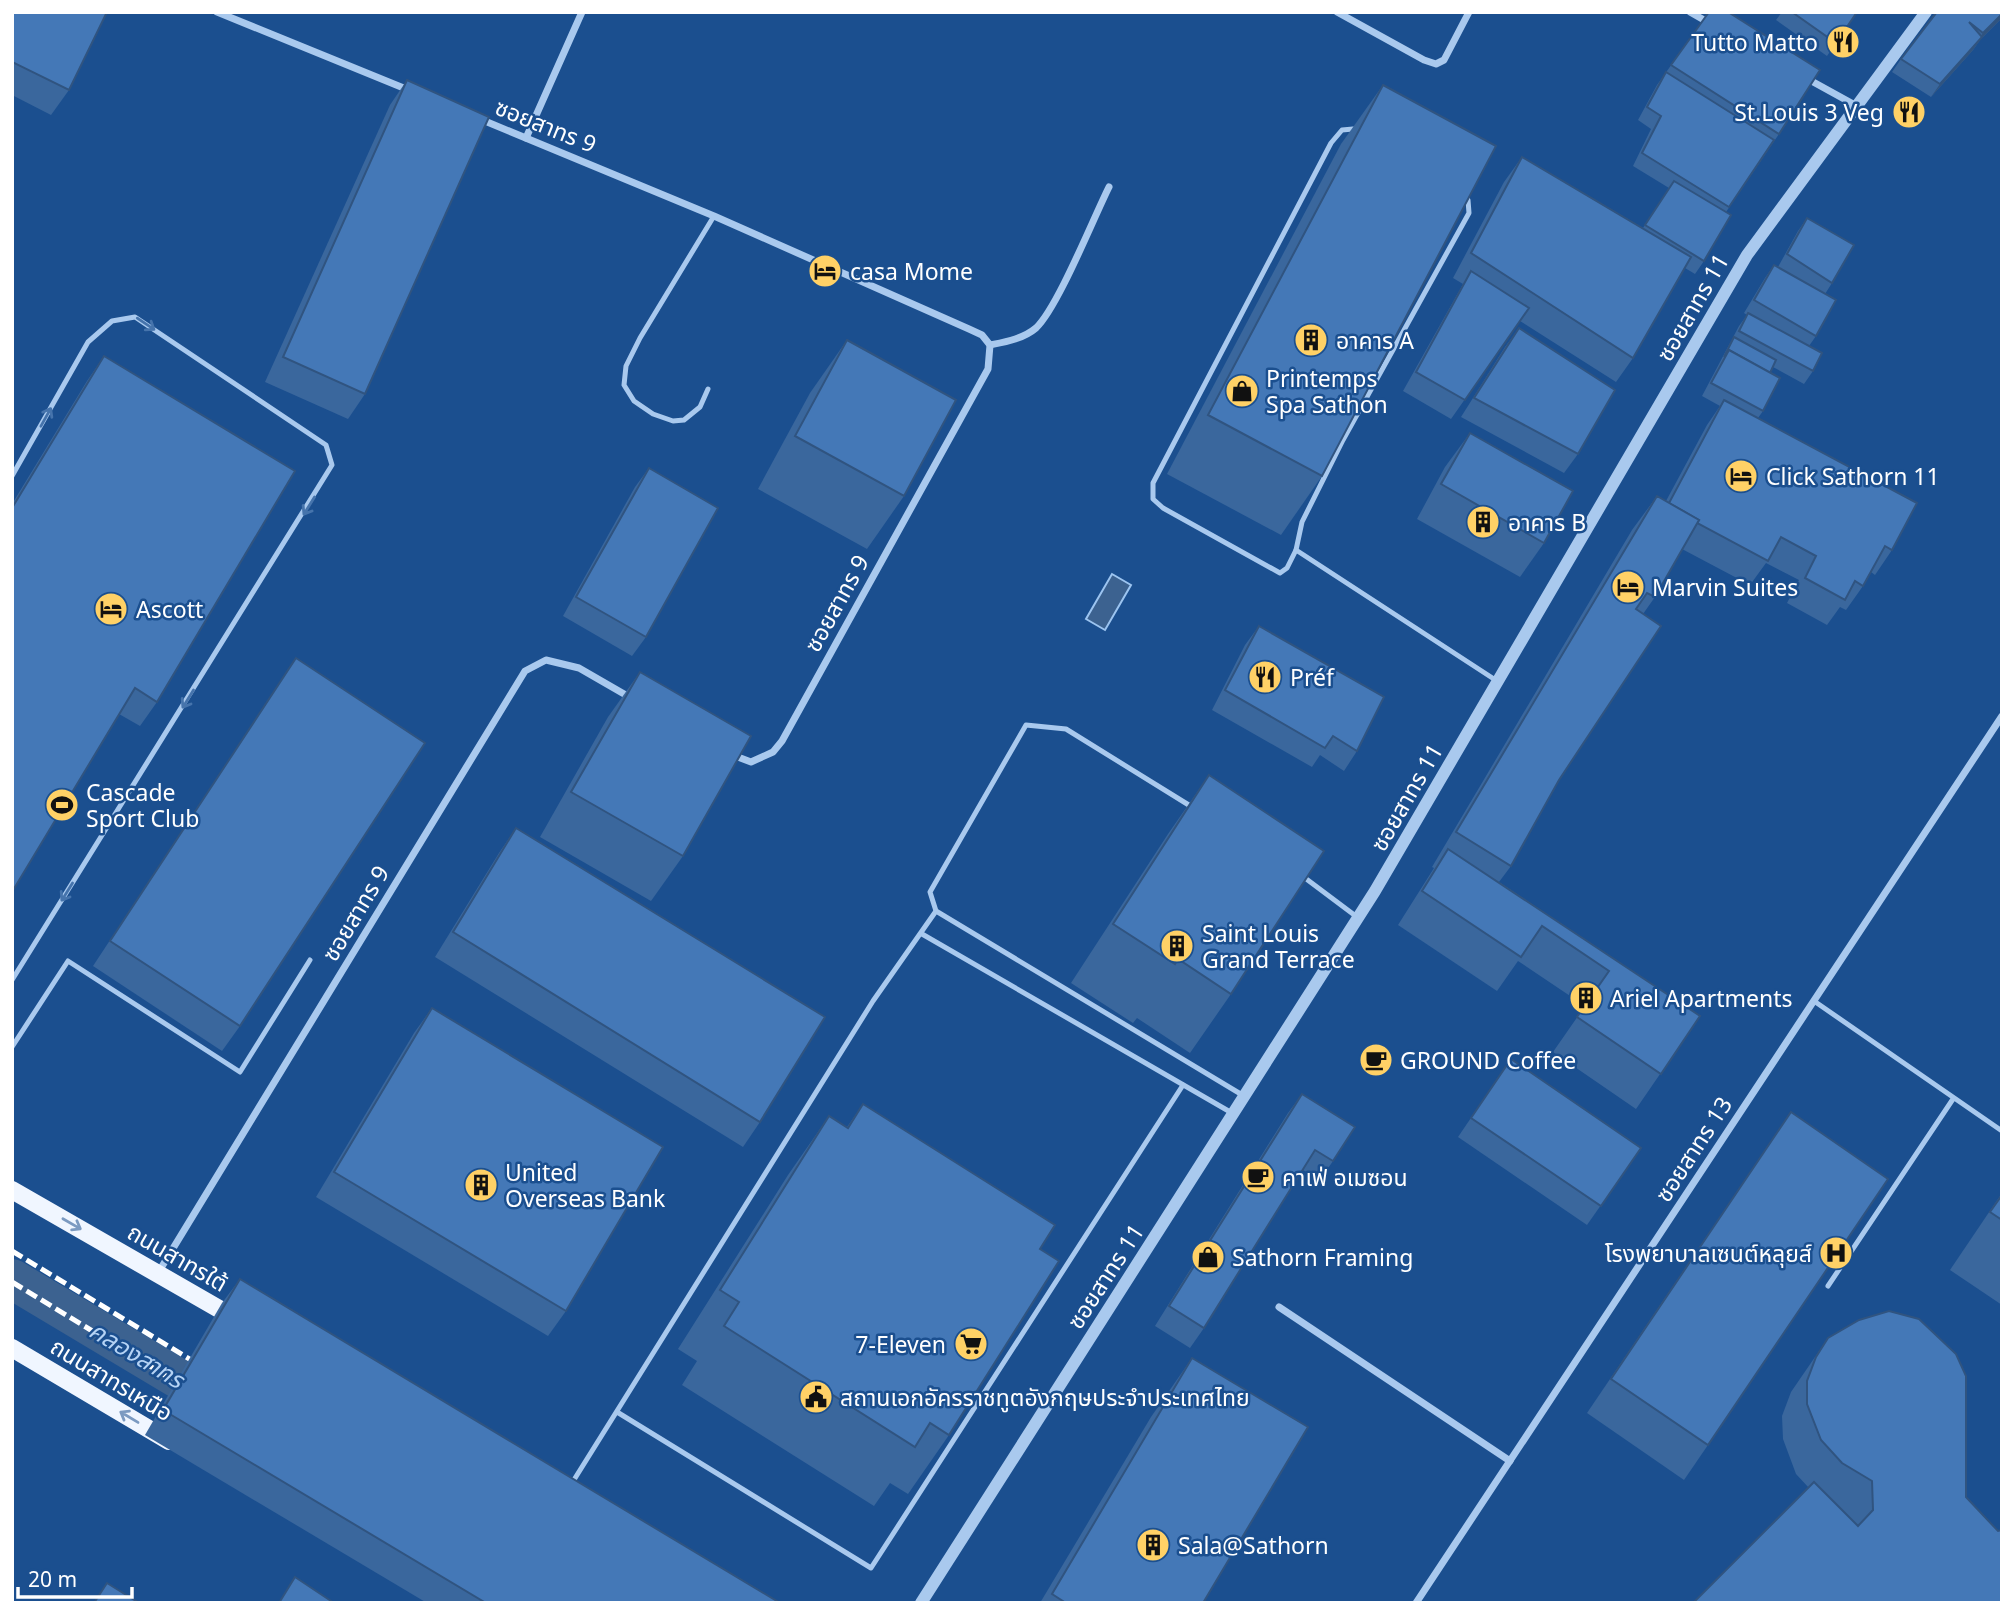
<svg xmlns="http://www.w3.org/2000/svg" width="2014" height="1615" font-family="'Noto Sans','Noto Sans Thai',sans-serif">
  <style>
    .water { fill: #3c6290; stroke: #9cc4f0; stroke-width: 2 }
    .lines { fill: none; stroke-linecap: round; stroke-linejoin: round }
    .canal { stroke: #3c6290; stroke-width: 40 }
    .service { stroke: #a9c9ee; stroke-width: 5 }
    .minor { stroke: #a9c9ee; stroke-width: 7 }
    .tertiary { stroke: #a9c9ee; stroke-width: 12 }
    .primary { stroke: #f0f6ff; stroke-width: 18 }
    .rail { stroke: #fff; stroke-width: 5; stroke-dasharray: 12 5; stroke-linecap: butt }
    .wall { fill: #3a679d }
    .shaded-wall { fill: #305480 }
    .building { fill: #4478b7; stroke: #305480; stroke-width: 2 }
    .oneway { stroke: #4674ac }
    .oneway2 { stroke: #7b9ac1 }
    .labels { text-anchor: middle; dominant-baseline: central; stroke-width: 5; stroke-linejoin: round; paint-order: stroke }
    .poi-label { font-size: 23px; fill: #fff; stroke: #1b4f8f; text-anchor: start }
    .street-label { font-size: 23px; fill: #fff; stroke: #1b4f8f }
    .water-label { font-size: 24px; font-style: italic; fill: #b5d3f5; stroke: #1b4f8f }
  </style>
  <rect width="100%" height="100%" fill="#1b4f8f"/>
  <!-- water -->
  <path class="water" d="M1112,574L1131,585L1105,630L1086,619Z"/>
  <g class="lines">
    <!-- canal -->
    <path class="canal" d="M12,1279L226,1407"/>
    <!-- service -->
    <g class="service">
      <path d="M1353,129L1458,187L1468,200L1469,213L1343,440L1302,522L1296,550L1287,568L1280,573L1163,508L1153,499V483L1331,143L1342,130Z"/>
      <path d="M708,389L700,407L684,420L673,421L653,414L634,401L624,385L626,366L640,338L714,216"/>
      <path d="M12,476L88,342L112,321L135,317L326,445L332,465L12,980"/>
      <path d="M1296,550L1497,681"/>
      <path d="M1192,807L1066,729L1026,725L930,892L936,911L1244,1096"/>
      <path d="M1301,875L1357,917"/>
      <path d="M922,934L1232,1113"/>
      <path d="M1814,1001L2002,1131"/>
      <path d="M12,1047L68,961L240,1072L310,960"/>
      <path d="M1828,1286L1953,1099"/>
      <path d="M617,1412L871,1568L1183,1085"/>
      <path d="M572,1483L873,1001L936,911"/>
    </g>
    <!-- minor -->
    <g class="minor">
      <path d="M217,12L411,91"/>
      <path d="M1337,12L1424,60L1436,64L1444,60L1469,12"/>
      <path d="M1690,12L1711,24"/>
      <path d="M1806,78L1855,105"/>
      <path d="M480,119L714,216L969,329L982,335L990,345L988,369L782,741L773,752L751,762L730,754"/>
      <path d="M526,138L582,12"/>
      <path d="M990,345C1005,342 1023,339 1036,328C1058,307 1093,219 1109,187"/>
      <path d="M158,1273L525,671L546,660L579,668L631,698"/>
      <path d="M1279,1307L1510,1461"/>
      <path d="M1416,1603L2002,716"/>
    </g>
    <!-- tertiary -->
    <path class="tertiary" d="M921,1603L1375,891L1747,255L1926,12"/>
    <!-- primary -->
    <g class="primary">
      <path d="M12,1190L240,1321"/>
      <path d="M12,1348L169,1441"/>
    </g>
    <!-- rail -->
    <g class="rail">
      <path d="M12,1251L206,1369"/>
      <path d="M12,1282L194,1393"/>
    </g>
  </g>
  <!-- wall -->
  <g class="wall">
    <path d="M12,12L69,90L51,115L12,95Z"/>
    <path d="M1709,12L1779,134L1726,212L1704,261L1695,274L1685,268L1633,358L1616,382L1520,321L1451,419L1403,391L1463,284L1453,278L1504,182L1522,157L1643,228L1669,188L1633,166L1651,129L1638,120L1657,85Z"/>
    <path d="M1782,12H1857L1827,56L1776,20Z"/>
    <path d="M2002,12V18L1980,40L1973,50L1931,97L1892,72L1901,59Z"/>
    <path d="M407,80L365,394L348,419L265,382L390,105Z"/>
    <path d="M1383,85L1322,476L1281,535L1167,474L1341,144Z"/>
    <path d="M1807,218L1832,283L1825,294L1816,336L1809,346L1813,371L1804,384L1773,367L1770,373L1763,411L1758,418L1892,550L1875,575L1871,572L1863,586L1846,610L1840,607L1827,625L1787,603L1799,580L1766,563L1750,585L1682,549L1655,597L1643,614L1559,780L1511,866L1499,882L1700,1016L1636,1109L1553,1052L1585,1006L1518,961L1497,991L1398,925L1434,868L1432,867L1632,530L1657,496L1666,501L1707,425L1720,406L1702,396L1739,326L1747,315L1744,313L1765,278L1774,265L1778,267L1798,231Z"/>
    <path d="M1519,328L1578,454L1564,473L1461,417L1505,347Z"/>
    <path d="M847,340L904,496L867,549L758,489L810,393Z"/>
    <path d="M104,356L157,702L140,726L119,714L12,892V504L87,381Z"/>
    <path d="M1470,433L1544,543L1520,577L1417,519L1445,467Z"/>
    <path d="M649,468L646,637L632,656L563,616L635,487Z"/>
    <path d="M1259,626L1357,751L1344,771L1320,755L1312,767L1212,710L1245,645Z"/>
    <path d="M296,658L240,1026L222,1051L93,966Z"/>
    <path d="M640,672L683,856L651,901L540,837L608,717Z"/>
    <path d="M1209,775L1231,994L1190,1053L1137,1018L1133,1023L1071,983L1168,834Z"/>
    <path d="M516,828L760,1122L743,1147L435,957L499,853Z"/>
    <path d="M432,1008L566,1311L548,1336L316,1197L414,1033Z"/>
    <path d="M1511,1059L1641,1148L1587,1225L1458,1137Z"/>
    <path d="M1302,1094L1333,1161L1320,1180L1303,1170L1204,1328L1190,1348L1155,1326L1288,1113Z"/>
    <path d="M863,1104L1040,1249L949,1435L908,1494L890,1483L874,1506L682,1385L697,1361L678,1349L788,1175L829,1116L847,1127Z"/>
    <path d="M1791,1112L1708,1445L1684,1480L1587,1413Z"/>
    <path d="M2002,1193V1305L1950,1270Z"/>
    <path d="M240,1279L780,1603H427L145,1435L222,1303Z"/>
    <path d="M1828,1338L1966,1497L1998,1531L1693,1603L1809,1488L1796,1474L1783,1439L1782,1416L1791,1392Z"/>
    <path d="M1192,1358L1203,1603H1040L1151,1417Z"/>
  </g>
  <!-- shaded-wall -->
  <path class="shaded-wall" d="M2002,14V18L1980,40L1973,50L1931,97L1940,84L1974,46L1983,33Z"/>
  <!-- building -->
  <g class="building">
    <path d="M12,12H107L69,90L12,62Z"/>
    <path d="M1709,12H1728L1820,70L1779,134L1671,65Z"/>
    <path d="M1792,12H1857L1836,43Z"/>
    <path d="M1937,12H2002V14L1983,33L1969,22L1982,37L1940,84L1901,59Z"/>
    <path d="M1666,72L1774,140L1729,207L1642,153L1661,116L1647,107Z"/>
    <path d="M407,80L489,117L365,394L283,357Z"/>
    <path d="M1383,85L1496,146L1322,476L1208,415Z"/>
    <path d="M1522,157L1691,257L1633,358L1471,253Z"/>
    <path d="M1674,181L1731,215L1704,261L1645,225Z"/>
    <path d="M1807,218L1854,245L1832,283L1787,254Z"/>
    <path d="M1774,265L1836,300L1816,336L1754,300Z"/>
    <path d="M1471,271L1529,308L1465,400L1416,372Z"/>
    <path d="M1748,313L1822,353L1813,371L1739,331Z"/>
    <path d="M1519,328L1615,390L1578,454L1474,398Z"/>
    <path d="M1734,337L1776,360L1770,373L1729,350L1724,357Z"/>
    <path d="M847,340L956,400L904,496L795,436Z"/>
    <path d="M1729,350L1780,378L1763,411L1711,383Z"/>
    <path d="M104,356L295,471L157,702L135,688L12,892V508Z"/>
    <path d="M1724,400L1917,503L1892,550L1885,546L1863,586L1855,581L1845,600L1805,578L1816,556L1781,537L1768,561L1697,523L1699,520L1669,503Z"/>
    <path d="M1470,433L1573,491L1544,543L1441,484Z"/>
    <path d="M649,468L718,508L646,637L576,597Z"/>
    <path d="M1657,496L1699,520L1655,597L1647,593L1636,609L1661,626L1559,780L1511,866L1456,832Z"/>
    <path d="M1259,626L1384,697L1357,751L1333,736L1325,748L1225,690Z"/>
    <path d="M296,658L425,743L240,1026L110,941Z"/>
    <path d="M640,672L751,736L683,856L571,792Z"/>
    <path d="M1209,775L1324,851L1231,994L1178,959L1175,964L1113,924Z"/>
    <path d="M516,828L825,1017L760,1122L453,932Z"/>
    <path d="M1448,849L1700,1016L1661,1074L1577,1017L1609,971L1542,926L1521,957L1422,891Z"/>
    <path d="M432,1008L663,1147L566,1311L334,1172Z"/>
    <path d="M1511,1059L1641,1148L1601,1206L1471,1118Z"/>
    <path d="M1302,1094L1355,1127L1333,1161L1315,1150L1204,1328L1169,1306Z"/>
    <path d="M863,1104L1055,1225L1040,1249L1059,1261L949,1435L930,1423L915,1447L724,1326L739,1302L720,1290L829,1116L848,1128Z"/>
    <path d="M1791,1112L1888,1179L1708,1445L1611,1379Z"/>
    <path d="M2002,1195V1220L1990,1212Z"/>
    <path d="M240,1279L780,1603H486L163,1410Z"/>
    <path d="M1889,1311L1919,1319L1956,1354L1966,1376V1497L1998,1531L2002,1530V1603H1693L1814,1482L1858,1526L1873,1510L1872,1481L1842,1463L1821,1440L1807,1404V1381L1816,1357L1828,1338L1859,1320Z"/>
    <path d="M1192,1358L1308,1427L1203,1603H1066L1052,1594Z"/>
    <path d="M295,1577L334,1603H279Z"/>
    <path d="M107,1583L139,1603H94Z"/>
  </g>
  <!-- one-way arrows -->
  <defs><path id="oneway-shaft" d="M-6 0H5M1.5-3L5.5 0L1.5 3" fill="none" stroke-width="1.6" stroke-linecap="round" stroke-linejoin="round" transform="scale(1.75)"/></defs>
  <g class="oneway">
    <use href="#oneway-shaft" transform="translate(146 324) rotate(34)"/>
    <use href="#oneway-shaft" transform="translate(46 417) rotate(-61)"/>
    <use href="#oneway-shaft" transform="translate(309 506) rotate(122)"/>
    <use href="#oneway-shaft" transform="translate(188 699) rotate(122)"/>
    <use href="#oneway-shaft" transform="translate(67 892) rotate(122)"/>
  </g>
  <g class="oneway2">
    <use href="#oneway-shaft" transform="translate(72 1224) rotate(30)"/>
    <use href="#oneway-shaft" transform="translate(129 1417) rotate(-149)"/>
  </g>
  <!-- icons -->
  <defs>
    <symbol id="restaurant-disc" viewBox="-11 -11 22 22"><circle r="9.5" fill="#ffd166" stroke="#1b4f8f"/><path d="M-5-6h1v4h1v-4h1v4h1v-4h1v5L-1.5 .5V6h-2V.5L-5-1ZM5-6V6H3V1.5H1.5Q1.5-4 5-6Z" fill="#111"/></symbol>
    <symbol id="hotel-disc" viewBox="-11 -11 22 22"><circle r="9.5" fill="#ffd166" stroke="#1b4f8f"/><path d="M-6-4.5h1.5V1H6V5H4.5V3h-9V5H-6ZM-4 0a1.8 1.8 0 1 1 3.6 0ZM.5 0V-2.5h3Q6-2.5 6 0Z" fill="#111"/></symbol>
    <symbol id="building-disc" viewBox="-11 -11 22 22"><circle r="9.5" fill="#ffd166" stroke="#1b4f8f"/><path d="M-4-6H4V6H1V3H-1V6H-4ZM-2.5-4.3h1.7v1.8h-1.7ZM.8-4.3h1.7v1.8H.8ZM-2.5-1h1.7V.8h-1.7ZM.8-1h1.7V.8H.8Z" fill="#111"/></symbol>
    <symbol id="shop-disc" viewBox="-11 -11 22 22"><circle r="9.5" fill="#ffd166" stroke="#1b4f8f"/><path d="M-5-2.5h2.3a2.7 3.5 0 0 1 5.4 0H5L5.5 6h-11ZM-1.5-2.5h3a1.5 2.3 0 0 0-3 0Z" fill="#111"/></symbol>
    <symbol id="stadium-disc" viewBox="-11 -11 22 22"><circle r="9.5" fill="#ffd166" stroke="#1b4f8f"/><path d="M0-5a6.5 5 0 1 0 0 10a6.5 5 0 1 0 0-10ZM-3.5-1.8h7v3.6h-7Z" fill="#111"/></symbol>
    <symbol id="cafe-disc" viewBox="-11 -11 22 22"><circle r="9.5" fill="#ffd166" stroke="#1b4f8f"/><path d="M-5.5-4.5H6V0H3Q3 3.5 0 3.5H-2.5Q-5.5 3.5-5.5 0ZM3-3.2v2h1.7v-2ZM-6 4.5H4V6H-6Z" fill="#111"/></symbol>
    <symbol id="hospital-disc" viewBox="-11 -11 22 22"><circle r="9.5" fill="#ffd166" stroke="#1b4f8f"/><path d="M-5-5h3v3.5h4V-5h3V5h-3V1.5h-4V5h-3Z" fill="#111"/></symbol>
    <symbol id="supermarket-disc" viewBox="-11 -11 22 22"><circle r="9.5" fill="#ffd166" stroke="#1b4f8f"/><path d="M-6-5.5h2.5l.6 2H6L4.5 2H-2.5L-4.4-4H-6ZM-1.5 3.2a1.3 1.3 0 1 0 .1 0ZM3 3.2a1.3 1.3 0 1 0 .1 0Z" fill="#111"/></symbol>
    <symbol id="civic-disc" viewBox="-11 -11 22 22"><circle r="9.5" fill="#ffd166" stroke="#1b4f8f"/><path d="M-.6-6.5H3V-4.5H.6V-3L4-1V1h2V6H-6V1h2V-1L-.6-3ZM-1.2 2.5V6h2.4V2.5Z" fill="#111"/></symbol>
  </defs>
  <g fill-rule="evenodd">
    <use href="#restaurant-disc" x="1824" y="23" width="38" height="38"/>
    <use href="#restaurant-disc" x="1890" y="93" width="38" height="38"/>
    <use href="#hotel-disc" x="806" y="252" width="38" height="38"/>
    <use href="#building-disc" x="1292" y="321" width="38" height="38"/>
    <use href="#shop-disc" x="1223" y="372" width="38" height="38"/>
    <use href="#hotel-disc" x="1722" y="457" width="38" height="38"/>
    <use href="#building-disc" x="1464" y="503" width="38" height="38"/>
    <use href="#hotel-disc" x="1609" y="568" width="38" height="38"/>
    <use href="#hotel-disc" x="92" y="590" width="38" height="38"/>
    <use href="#restaurant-disc" x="1246" y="658" width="38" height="38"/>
    <use href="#stadium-disc" x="43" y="786" width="38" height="38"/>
    <use href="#building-disc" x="1158" y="927" width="38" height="38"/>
    <use href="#building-disc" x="1567" y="979" width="38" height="38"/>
    <use href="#cafe-disc" x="1357" y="1041" width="38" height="38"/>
    <use href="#cafe-disc" x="1239" y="1158" width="38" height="38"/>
    <use href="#building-disc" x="462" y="1166" width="38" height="38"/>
    <use href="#hospital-disc" x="1817" y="1234" width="38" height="38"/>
    <use href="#shop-disc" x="1189" y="1238" width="38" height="38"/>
    <use href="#supermarket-disc" x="952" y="1325" width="38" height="38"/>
    <use href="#civic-disc" x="797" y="1378" width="38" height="38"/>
    <use href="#building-disc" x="1134" y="1526" width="38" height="38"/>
  </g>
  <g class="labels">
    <!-- poi labels -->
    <g class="poi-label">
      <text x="1818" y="42" text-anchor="end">Tutto Matto</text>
      <text x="1884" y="112" text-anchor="end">St.Louis 3 Veg</text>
      <text x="850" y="271">casa Mome</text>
      <text x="1336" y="340">อาคาร A</text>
      <text x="1266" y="378">Printemps<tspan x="1266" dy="26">Spa Sathon</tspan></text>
      <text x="1766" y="476">Click Sathorn 11</text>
      <text x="1508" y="522">อาคาร B</text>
      <text x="1652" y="587">Marvin Suites</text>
      <text x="136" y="609">Ascott</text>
      <text x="1290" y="677">Préf</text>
      <text x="86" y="792">Cascade<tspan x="86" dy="26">Sport Club</tspan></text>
      <text x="1202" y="933">Saint Louis<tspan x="1202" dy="26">Grand Terrace</tspan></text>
      <text x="1610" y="998">Ariel Apartments</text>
      <text x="1400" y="1060">GROUND Coffee</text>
      <text x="505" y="1172">United<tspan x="505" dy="26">Overseas Bank</tspan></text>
      <text x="1282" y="1177">คาเฟ่ อเมซอน</text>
      <text x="1812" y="1253" text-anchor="end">โรงพยาบาลเซนต์หลุยส์</text>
      <text x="1232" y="1257">Sathorn Framing</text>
      <text x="946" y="1344" text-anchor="end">7-Eleven</text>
      <text x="840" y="1397">สถานเอกอัครราชทูตอังกฤษประจำประเทศไทย</text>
      <text x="1178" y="1545">Sala@Sathorn</text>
    </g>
    <!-- street labels -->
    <g class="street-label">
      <text transform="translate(546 125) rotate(22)">ซอยสาทร 9</text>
      <text transform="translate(1692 307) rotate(-60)">ซอยสาทร 11</text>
      <text transform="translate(836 603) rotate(-61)">ซอยสาทร 9</text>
      <text transform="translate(1406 797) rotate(-60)">ซอยสาทร 11</text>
      <text transform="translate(355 913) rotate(-59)">ซอยสาทร 9</text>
      <text transform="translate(1693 1149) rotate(-57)">ซอยสาทร 13</text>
      <text transform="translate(178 1257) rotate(30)">ถนนสาทรใต้</text>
      <text transform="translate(1105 1276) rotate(-57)">ซอยสาทร 11</text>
      <text transform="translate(112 1379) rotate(31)">ถนนสาทรเหนือ</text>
    </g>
    <!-- water labels -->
    <g class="water-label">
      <text transform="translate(137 1354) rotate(31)">คลองสาทร</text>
    </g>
  </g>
  <!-- border -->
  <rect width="2014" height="1615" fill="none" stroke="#ffffff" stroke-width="28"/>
  <!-- scale -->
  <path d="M18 1587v10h114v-10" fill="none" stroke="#ffffff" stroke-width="3.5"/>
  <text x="28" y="1587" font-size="21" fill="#ffffff" stroke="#1b4f8f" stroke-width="5" paint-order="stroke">20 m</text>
</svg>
